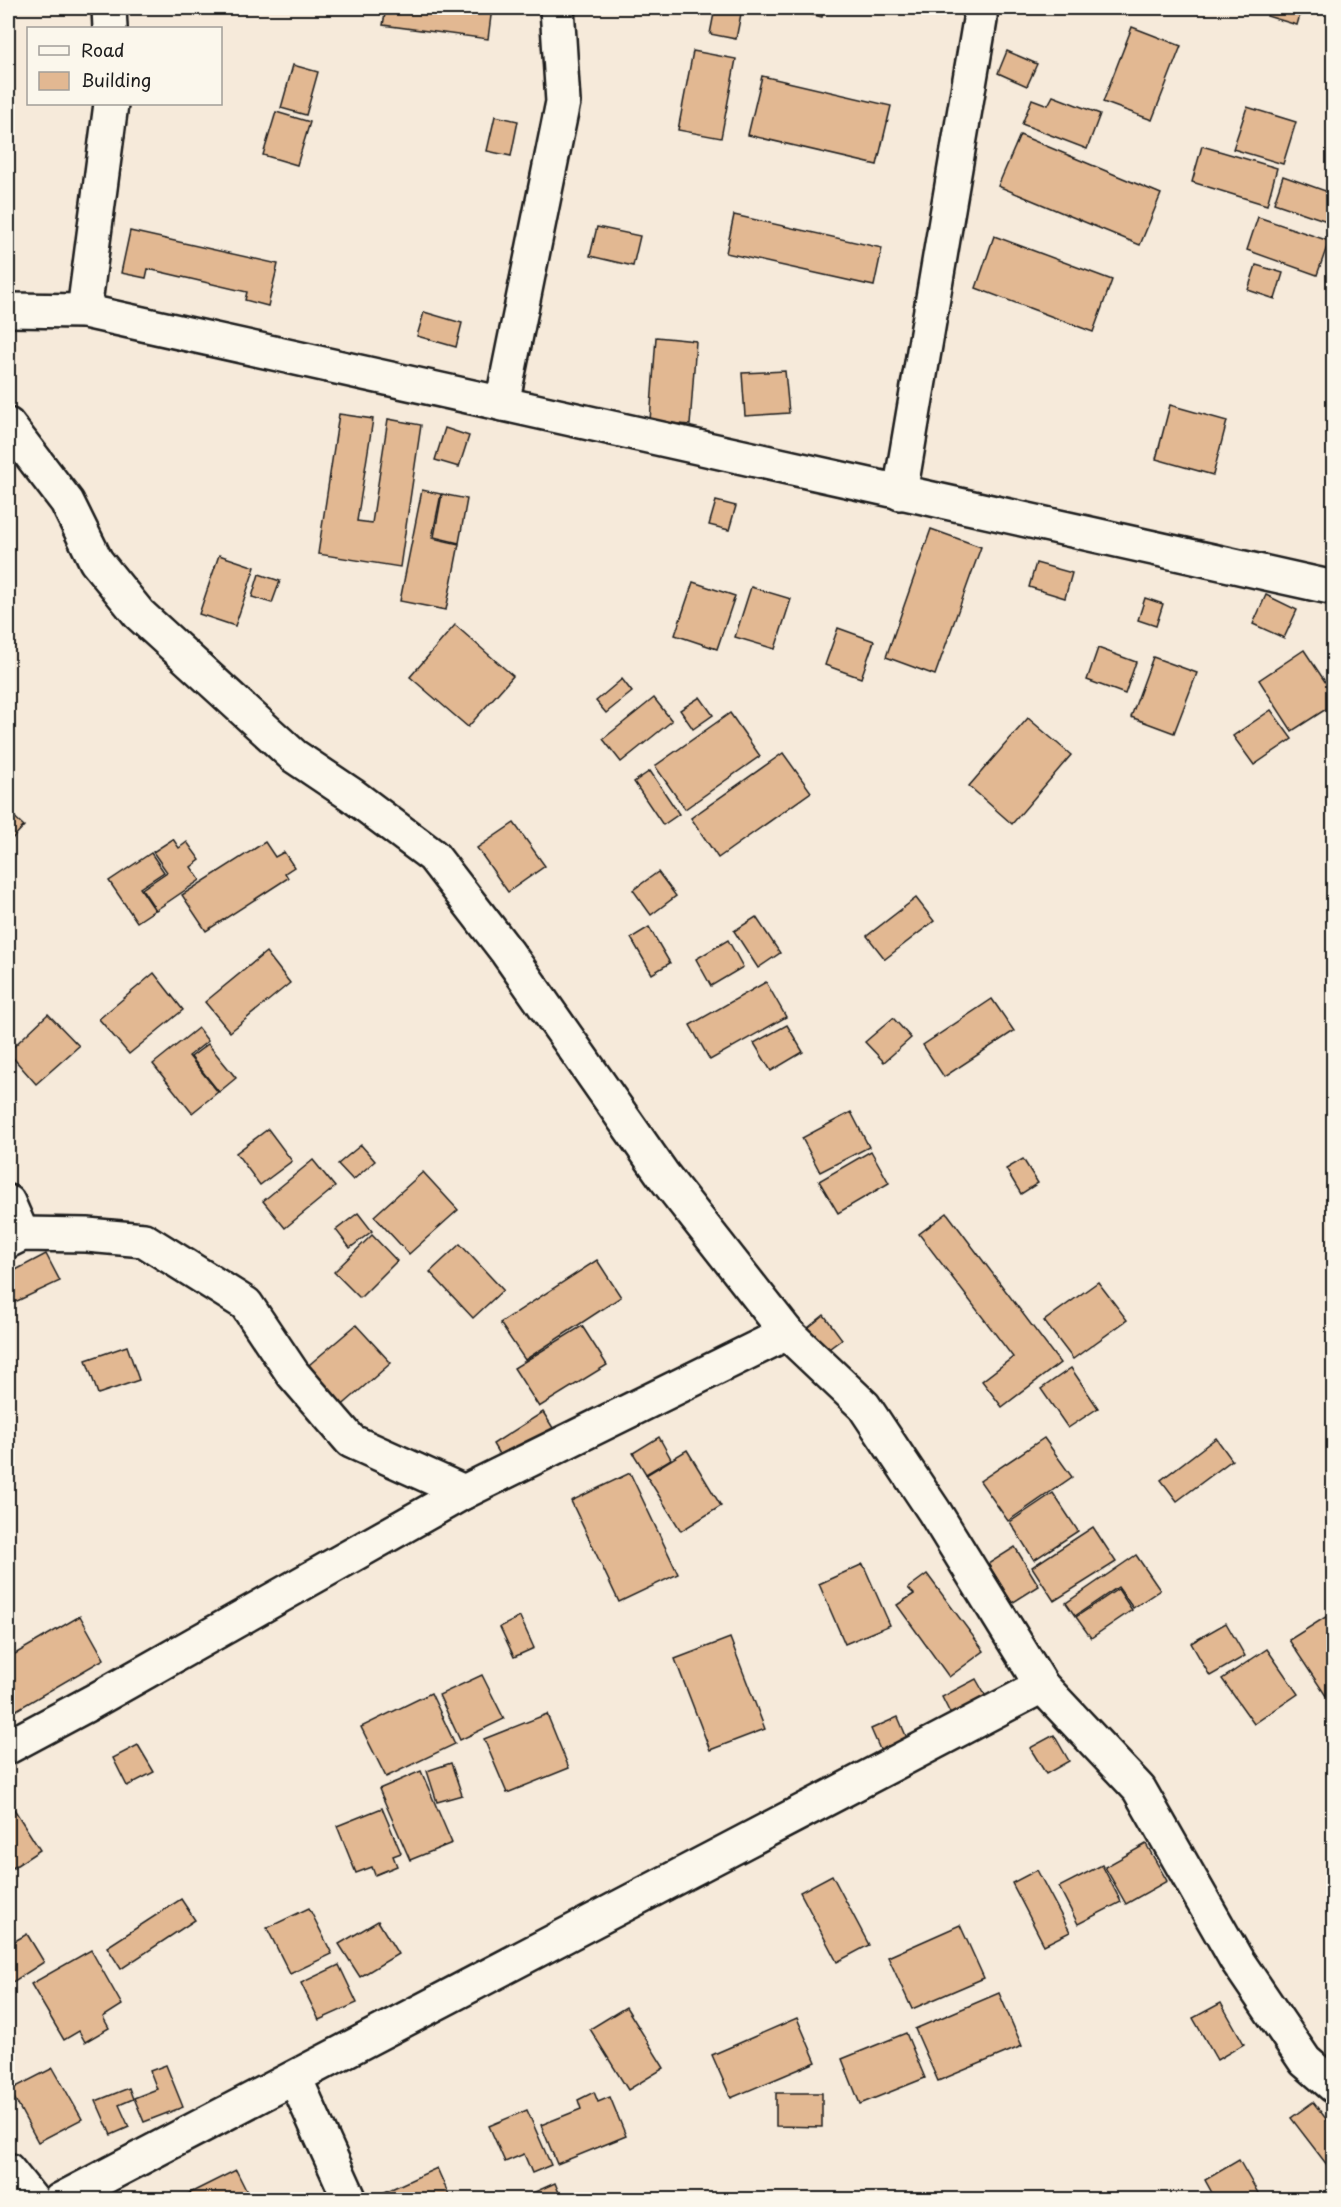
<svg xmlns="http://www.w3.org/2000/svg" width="1341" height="2207" font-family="'Playpen Sans',sans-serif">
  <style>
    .building { fill: #e2b892; stroke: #1c1c1c; stroke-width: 1.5 }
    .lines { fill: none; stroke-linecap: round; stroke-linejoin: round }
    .minor-casing { stroke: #1c1c1c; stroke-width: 38 }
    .minor { stroke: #fbf7ec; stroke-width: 33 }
  </style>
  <rect width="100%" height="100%" fill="#f6eada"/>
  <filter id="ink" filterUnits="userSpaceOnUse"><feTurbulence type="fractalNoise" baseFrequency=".0167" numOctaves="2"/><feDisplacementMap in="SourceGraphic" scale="12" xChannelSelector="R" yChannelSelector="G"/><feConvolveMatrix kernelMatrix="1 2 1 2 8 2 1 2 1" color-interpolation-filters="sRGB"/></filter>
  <g filter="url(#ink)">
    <!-- building -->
    <g class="building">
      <path d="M386,8H492L488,39L383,25Z"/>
      <path d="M715,8L742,9L736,39L710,34Z"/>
      <path d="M787,8H824L822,17Z"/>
      <path d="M1270,8H1302L1297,25L1267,16Z"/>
      <path d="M1132,27L1181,46L1152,120L1103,102Z"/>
      <path d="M693,51L736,59L721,138L678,130Z"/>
      <path d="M1007,51L1037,64L1027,86L998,73Z"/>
      <path d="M293,65L318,72L306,115L281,108Z"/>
      <path d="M762,76L891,106L877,165L748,135Z"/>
      <path d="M1053,96L1100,114L1087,149L1022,124L1032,99L1048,105Z"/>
      <path d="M1247,107L1296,122L1283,164L1233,149Z"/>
      <path d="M276,112L310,122L297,165L263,155Z"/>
      <path d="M495,116L518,121L511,156L487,151Z"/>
      <path d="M1020,135L1161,194L1140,245L998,186Z"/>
      <path d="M1202,146L1277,168L1267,205L1192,182Z"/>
      <path d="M1283,176L1334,194V211L1330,222L1274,203Z"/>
      <path d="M734,215L882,248L874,286L726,253Z"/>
      <path d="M1258,217L1329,241L1317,275L1247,250Z"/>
      <path d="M597,227L640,236L633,266L590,256Z"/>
      <path d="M130,231L278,264L268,306L245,300L247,292L148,269L146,278L121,273Z"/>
      <path d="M994,236L1112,280L1093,332L976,288Z"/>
      <path d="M1256,265L1283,273L1275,299L1248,290Z"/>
      <path d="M424,312L462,323L456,347L417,336Z"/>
      <path d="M656,337L696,341L690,425L650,421Z"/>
      <path d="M785,371L789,413L745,416L742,373Z"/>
      <path d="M1170,405L1227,421L1213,475L1156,459Z"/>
      <path d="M339,414L373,419L357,521L372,523L388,419L421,425L400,567L318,554Z"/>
      <path d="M445,428L469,436L459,467L435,460Z"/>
      <path d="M422,490L441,494L432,538L459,544L446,610L400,601Z"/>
      <path d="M442,494L467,499L459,543L434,537Z"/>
      <path d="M716,501L736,506L729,530L709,525Z"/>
      <path d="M931,529L981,547L935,675L886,657Z"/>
      <path d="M219,555L255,567L235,626L199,614Z"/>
      <path d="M1036,563L1072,573L1065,598L1029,587Z"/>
      <path d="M259,574L280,581L272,603L252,597Z"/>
      <path d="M693,582L735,596L717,649L675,635Z"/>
      <path d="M751,587L791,599L775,649L735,637Z"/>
      <path d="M1266,595L1297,610L1284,638L1253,624Z"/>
      <path d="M1145,598L1163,604L1156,626L1138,620Z"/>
      <path d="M455,625L513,676L468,727L410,677Z"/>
      <path d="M838,628L874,641L861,678L825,665Z"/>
      <path d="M1098,648L1136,662L1125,694L1087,680Z"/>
      <path d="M1304,650L1334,695V704L1292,731L1259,680Z"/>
      <path d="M1153,657L1197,673L1174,733L1131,717Z"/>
      <path d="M622,679L632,692L606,713L596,701Z"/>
      <path d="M700,697L713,715L693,729L680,710Z"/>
      <path d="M654,698L672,721L621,762L603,739Z"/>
      <path d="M1271,710L1292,739L1254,765L1233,736Z"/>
      <path d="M730,713L760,756L685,809L655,766Z"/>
      <path d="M1028,718L1071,755L1012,824L969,786Z"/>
      <path d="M783,753L811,792L718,858L691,818Z"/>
      <path d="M650,771L679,814L663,825L634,782Z"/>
      <path d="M8,811L24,826L8,843Z"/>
      <path d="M514,823L545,866L508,892L477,848Z"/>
      <path d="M173,839L179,848L187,842L200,860L191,867L200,880L156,910L142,889L167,872L153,852Z"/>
      <path d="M265,842L275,857L284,852L294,867L285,873L288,878L206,931L182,895Z"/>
      <path d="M151,853L164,872L140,888L155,910L137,922L109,881Z"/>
      <path d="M658,872L676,896L651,915L633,890Z"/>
      <path d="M916,898L934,921L885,959L867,936Z"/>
      <path d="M756,917L780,953L758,968L734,931Z"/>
      <path d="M649,927L670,963L652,974L631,938Z"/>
      <path d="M728,940L743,967L711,986L696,959Z"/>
      <path d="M266,952L290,983L230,1032L205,1002Z"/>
      <path d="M154,973L183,1010L129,1054L99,1019Z"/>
      <path d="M766,982L786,1017L710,1060L690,1025Z"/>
      <path d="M992,999L1014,1031L944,1077L923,1045Z"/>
      <path d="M48,1014L79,1046L36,1084L8,1052Z"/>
      <path d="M893,1018L911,1038L884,1062L865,1042Z"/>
      <path d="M787,1025L803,1052L771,1071L754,1043Z"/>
      <path d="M198,1028L208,1041L189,1056L218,1092L192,1113L153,1064Z"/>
      <path d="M208,1044L236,1078L219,1092L191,1057Z"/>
      <path d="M851,1112L869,1147L820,1172L802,1138Z"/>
      <path d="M268,1129L292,1161L260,1185L236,1153Z"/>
      <path d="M361,1145L375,1161L353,1180L338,1164Z"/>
      <path d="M871,1151L889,1183L838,1213L819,1181Z"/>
      <path d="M1023,1159L1038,1183L1021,1194L1006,1169Z"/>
      <path d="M313,1160L335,1187L285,1228L263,1201Z"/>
      <path d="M423,1172L458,1210L409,1254L374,1216Z"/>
      <path d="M358,1213L372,1231L350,1248L336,1230Z"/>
      <path d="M947,1213L1060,1363L1002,1407L982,1381L1013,1357L919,1234Z"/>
      <path d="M372,1235L397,1261L360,1298L334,1272Z"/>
      <path d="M460,1244L503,1290L473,1318L430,1272Z"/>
      <path d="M46,1254L60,1281L15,1302L8,1287V1274Z"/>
      <path d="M597,1260L621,1297L525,1360L500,1323Z"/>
      <path d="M1098,1282L1127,1320L1073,1359L1044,1321Z"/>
      <path d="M824,1315L842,1339L822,1354L804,1331Z"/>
      <path d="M356,1325L391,1363L338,1409L303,1370Z"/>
      <path d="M582,1326L607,1365L539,1407L514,1368Z"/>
      <path d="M127,1346L139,1380L98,1394L86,1360Z"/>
      <path d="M1071,1368L1098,1408L1068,1428L1041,1389Z"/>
      <path d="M543,1412L558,1436L507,1468L493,1444Z"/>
      <path d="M659,1437L671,1459L646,1474L633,1453Z"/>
      <path d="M1044,1438L1072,1477L1008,1521L980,1481Z"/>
      <path d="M1216,1438L1232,1460L1177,1501L1161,1480Z"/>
      <path d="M687,1450L721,1506L681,1531L646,1475Z"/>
      <path d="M630,1473L678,1574L619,1602L571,1501Z"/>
      <path d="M1053,1493L1078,1531L1034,1560L1010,1522Z"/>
      <path d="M1093,1527L1116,1562L1054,1601L1032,1567Z"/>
      <path d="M1015,1547L1039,1586L1012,1603L988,1564Z"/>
      <path d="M1136,1555L1160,1590L1133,1608L1118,1587L1075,1616L1066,1603Z"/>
      <path d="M863,1564L890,1625L845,1644L819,1584Z"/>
      <path d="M927,1574L984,1651L949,1677L897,1605L914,1594L908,1588Z"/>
      <path d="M1118,1589L1132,1610L1091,1638L1076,1617Z"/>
      <path d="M1332,1613L1334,1616V1691L1326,1696L1289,1640Z"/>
      <path d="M80,1616L104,1659L8,1715V1658Z"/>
      <path d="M520,1617L534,1648L514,1657L500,1627Z"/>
      <path d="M1226,1623L1245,1656L1210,1676L1191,1643Z"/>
      <path d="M730,1638L765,1729L710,1750L675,1659Z"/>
      <path d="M1267,1649L1298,1694L1254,1724L1222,1679Z"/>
      <path d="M482,1675L504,1719L460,1740L439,1695Z"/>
      <path d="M976,1679L989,1702L954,1721L942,1697Z"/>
      <path d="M431,1693L455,1744L386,1777L361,1727Z"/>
      <path d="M547,1714L569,1768L507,1793L484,1739Z"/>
      <path d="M898,1717L909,1743L882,1754L871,1729Z"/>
      <path d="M1054,1735L1069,1761L1046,1774L1030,1748Z"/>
      <path d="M138,1745L154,1772L127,1786L113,1758Z"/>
      <path d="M451,1763L462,1795L437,1802L427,1771Z"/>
      <path d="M421,1771L452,1843L410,1860L379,1789Z"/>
      <path d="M382,1808L401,1853L393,1856L397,1866L375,1875L372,1867L356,1873L337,1826Z"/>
      <path d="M14,1809L40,1850L8,1871V1813Z"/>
      <path d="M1146,1844L1167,1881L1126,1904L1105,1867Z"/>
      <path d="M1102,1865L1121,1902L1078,1924L1059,1887Z"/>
      <path d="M1037,1870L1070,1932L1044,1945L1012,1883Z"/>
      <path d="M832,1875L869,1945L837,1962L800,1892Z"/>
      <path d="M181,1899L195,1920L121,1969L107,1947Z"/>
      <path d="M309,1908L332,1954L290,1974L267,1928Z"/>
      <path d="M378,1921L398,1954L360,1977L339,1944Z"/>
      <path d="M960,1925L984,1978L912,2009L888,1957Z"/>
      <path d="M27,1934L44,1962L8,1985V1945Z"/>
      <path d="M91,1950L122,2005L103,2017L109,2028L85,2042L79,2031L64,2040L31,1984Z"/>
      <path d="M339,1965L357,2003L319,2020L301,1983Z"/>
      <path d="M999,1993L1022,2046L938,2081L915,2029Z"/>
      <path d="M1221,2003L1244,2044L1217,2060L1193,2018Z"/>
      <path d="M626,2007L664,2068L628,2090L590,2029Z"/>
      <path d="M797,2018L816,2062L731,2098L712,2055Z"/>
      <path d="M906,2033L925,2078L860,2104L842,2059Z"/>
      <path d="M166,2065L183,2107L144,2122L134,2098L157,2089L150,2071Z"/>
      <path d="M53,2068L82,2119L38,2142L10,2090Z"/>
      <path d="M129,2088L133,2099L119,2105L129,2127L111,2135L96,2101Z"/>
      <path d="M594,2092L598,2102L610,2097L626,2136L557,2164L541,2125L581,2109L578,2100Z"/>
      <path d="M776,2093H822V2127L776,2126Z"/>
      <path d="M1313,2102L1334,2129V2174L1291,2118Z"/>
      <path d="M527,2110L551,2165L532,2173L524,2154L505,2162L489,2126Z"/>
      <path d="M1239,2160L1262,2200H1216L1205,2180Z"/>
      <path d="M437,2168L451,2200H375L374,2197Z"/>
      <path d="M236,2170L251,2200H176Z"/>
      <path d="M555,2183L562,2200H517Z"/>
    </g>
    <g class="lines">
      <defs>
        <g id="minor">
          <path d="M109,8L110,28"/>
          <path d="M8,310L84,311L1334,588"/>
          <path d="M84,311L111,104"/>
          <path d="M502,404L563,102L557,8"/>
          <path d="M8,425L67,502L96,561L139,614L294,756L352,795L433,856L507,952L663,1175L787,1333L864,1406L934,1511L1042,1686L1139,1789L1236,1959L1305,2061L1334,2086"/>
          <path d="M900,493L980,20V8"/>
          <path d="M8,1202L22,1234"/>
          <path d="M8,1241L22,1234L87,1235L144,1240L246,1304L293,1374L351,1441L464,1492"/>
          <path d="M8,1747L92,1702L464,1492L787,1333"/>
          <path d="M295,2078L350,2200"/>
          <path d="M8,2170L32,2200"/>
          <path d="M60,2200L1042,1686"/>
        </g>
      </defs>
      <!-- minor casing -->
      <use href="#minor" class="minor-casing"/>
      <!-- minor -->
      <use href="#minor" class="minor"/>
    </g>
  </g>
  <!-- margin -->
  <rect width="1341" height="2207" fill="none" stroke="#fbf7ec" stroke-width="30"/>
  <rect x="15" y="15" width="1311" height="2177" fill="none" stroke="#1c1c1c" stroke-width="2" filter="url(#ink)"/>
  <!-- legend -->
  <rect x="27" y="27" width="195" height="78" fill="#fbf7ec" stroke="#a29f99" stroke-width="1.5"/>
  <rect x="39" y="46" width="30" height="9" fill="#fbf7ec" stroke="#a29f99" stroke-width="1.5"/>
  <text x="81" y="57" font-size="18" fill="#1c1c1c">Road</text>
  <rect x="39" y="72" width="30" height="18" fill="#e2b892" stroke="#a29f99" stroke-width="1.5"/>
  <text x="81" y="87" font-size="18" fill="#1c1c1c">Building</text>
</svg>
